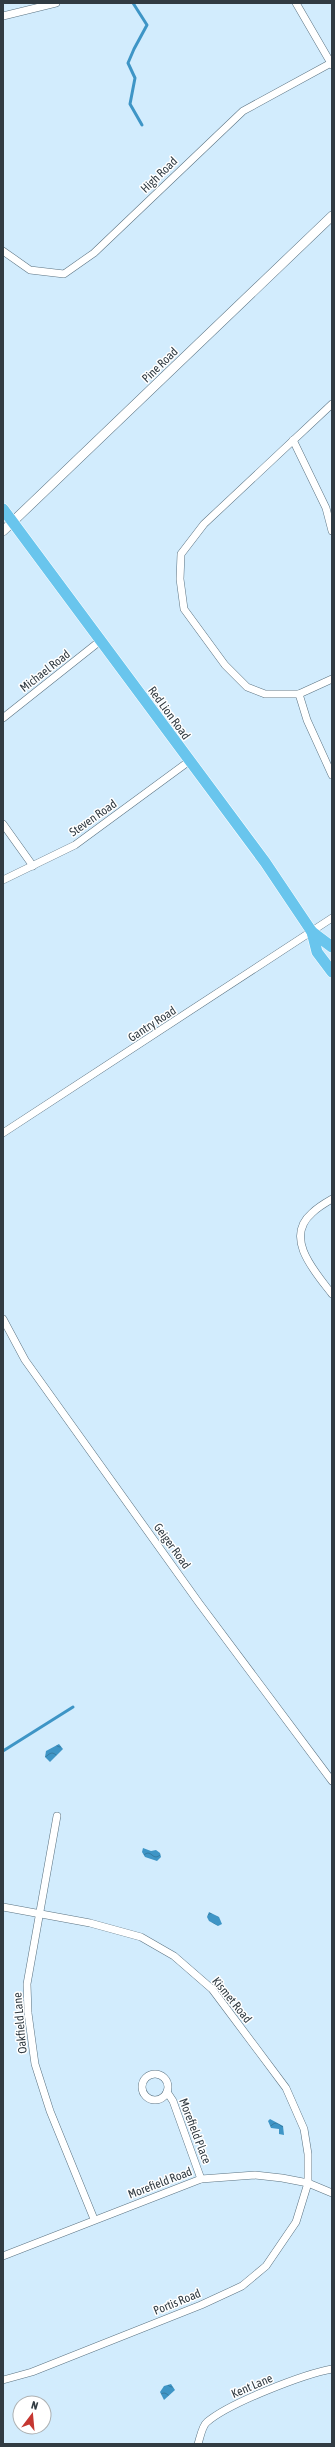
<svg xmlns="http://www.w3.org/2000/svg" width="335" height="2447" font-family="'Asap Condensed',sans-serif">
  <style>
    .water { fill: url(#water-waves) }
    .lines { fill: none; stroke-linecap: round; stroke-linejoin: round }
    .stream { stroke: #3e95c6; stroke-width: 3 }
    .minor-casing { stroke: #5b7382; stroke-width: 8 }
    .tertiary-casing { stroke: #5b7382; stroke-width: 10 }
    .primary-casing { stroke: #fff; stroke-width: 12 }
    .minor { stroke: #fff; stroke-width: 7 }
    .tertiary { stroke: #fff; stroke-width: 9 }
    .primary { stroke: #69c5ed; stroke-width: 11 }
    .labels { text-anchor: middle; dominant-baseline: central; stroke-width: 3; stroke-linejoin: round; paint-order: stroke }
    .street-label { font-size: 12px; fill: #313b42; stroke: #fff }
  </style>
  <defs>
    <pattern id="water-waves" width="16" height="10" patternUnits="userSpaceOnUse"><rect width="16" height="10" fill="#3e95c6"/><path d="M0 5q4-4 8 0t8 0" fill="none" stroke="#357ba2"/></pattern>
  </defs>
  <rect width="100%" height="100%" fill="#d2ecfd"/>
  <!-- water -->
  <g class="water">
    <path d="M59,1744L63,1749L50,1762L45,1757L46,1751Z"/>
    <path d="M143,1848L151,1851L156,1850L160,1853L161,1857L157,1861L145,1857L142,1852Z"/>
    <path d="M209,1912L219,1917L222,1924L218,1926L209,1921L207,1917Z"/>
    <path d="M270,2119L283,2126L284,2135L279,2134V2129L271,2128L268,2121Z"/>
    <path d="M171,2384L175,2390L164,2400L160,2392L164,2386Z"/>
  </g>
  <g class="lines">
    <!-- stream -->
    <g class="stream">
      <path d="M133,3L147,25L134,49L128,63L135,78L130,104L142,125"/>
      <path d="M3,1751L73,1707"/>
    </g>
    <defs>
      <g id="minor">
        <path d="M296,3L332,65"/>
        <path d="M3,16L56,3"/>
        <path d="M3,251L30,270L64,274L94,253L243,111L331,63"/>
        <path d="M332,404L204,524L181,554L180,579L184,609L225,665L247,687L265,694H299L307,720L332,775"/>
        <path d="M293,440L326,508L332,531"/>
        <path d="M299,694L332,679"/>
        <path d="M3,718L100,641"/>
        <path d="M3,824L33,866"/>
        <path d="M3,880L75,845L188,762"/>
        <path d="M3,1133L332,918"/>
        <path d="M332,1199C325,1203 318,1207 312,1213C283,1238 316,1273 332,1294"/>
        <path d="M3,1319L25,1360L199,1603L332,1781"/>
        <path d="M57,1816L27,1984L28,2013L35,2064L50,2111L94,2219"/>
        <path d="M3,1907L90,1923L141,1937L174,1956L212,1989L286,2088L304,2129L308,2154V2183L296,2222L266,2266L242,2286L201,2305L32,2372L3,2380"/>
        <circle cx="155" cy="2087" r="13"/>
        <path d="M167,2092L173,2101L201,2179"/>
        <path d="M3,2256L201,2179L255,2175L282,2178L308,2183L332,2193"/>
        <path d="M198,2444C200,2438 202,2426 207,2422C229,2403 304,2374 332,2369"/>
      </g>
      <path id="tertiary" d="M3,531L332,216"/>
      <g id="primary">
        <path d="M3,509L265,862L312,932L317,952L332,972"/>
        <path d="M312,932L332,947"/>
      </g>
    </defs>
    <!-- minor casing -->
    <use href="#minor" class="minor-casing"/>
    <!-- tertiary casing -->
    <use href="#tertiary" class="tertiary-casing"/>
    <!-- primary casing -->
    <use href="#primary" class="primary-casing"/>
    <!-- minor -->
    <use href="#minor" class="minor"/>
    <!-- tertiary -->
    <use href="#tertiary" class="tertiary"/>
    <!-- primary -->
    <use href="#primary" class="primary"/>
  </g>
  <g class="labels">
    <!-- street labels -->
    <g class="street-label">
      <text transform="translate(159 175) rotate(-44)">High Road</text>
      <text transform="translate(160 365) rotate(-44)">Pine Road</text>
      <text transform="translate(45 671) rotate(-38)">Michael Road</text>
      <text transform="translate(169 713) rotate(54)">Red Lion Road</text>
      <text transform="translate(93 818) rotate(-35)">Steven Road</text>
      <text transform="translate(152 1024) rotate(-33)">Gantry Road</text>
      <text transform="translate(172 1546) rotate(54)">Geiger Road</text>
      <text transform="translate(232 2000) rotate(51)">Kismet Road</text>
      <text transform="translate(20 2023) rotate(-95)">Oakfield Lane</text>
      <text transform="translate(195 2131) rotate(69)">Morefield Place</text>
      <text transform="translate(160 2183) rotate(-21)">Morefield Road</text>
      <text transform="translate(177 2302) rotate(-22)">Portis Road</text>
      <text transform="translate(252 2386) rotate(-23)">Kent Lane</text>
    </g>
  </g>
  <!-- border -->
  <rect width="335" height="2447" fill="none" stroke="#313b42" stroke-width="8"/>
  <!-- north arrow -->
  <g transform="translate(32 2415) rotate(16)"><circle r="19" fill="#ffffff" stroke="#adb1b3"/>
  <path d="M0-3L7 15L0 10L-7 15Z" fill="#c53731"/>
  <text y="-6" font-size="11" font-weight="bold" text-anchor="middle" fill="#313b42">N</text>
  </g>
</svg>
